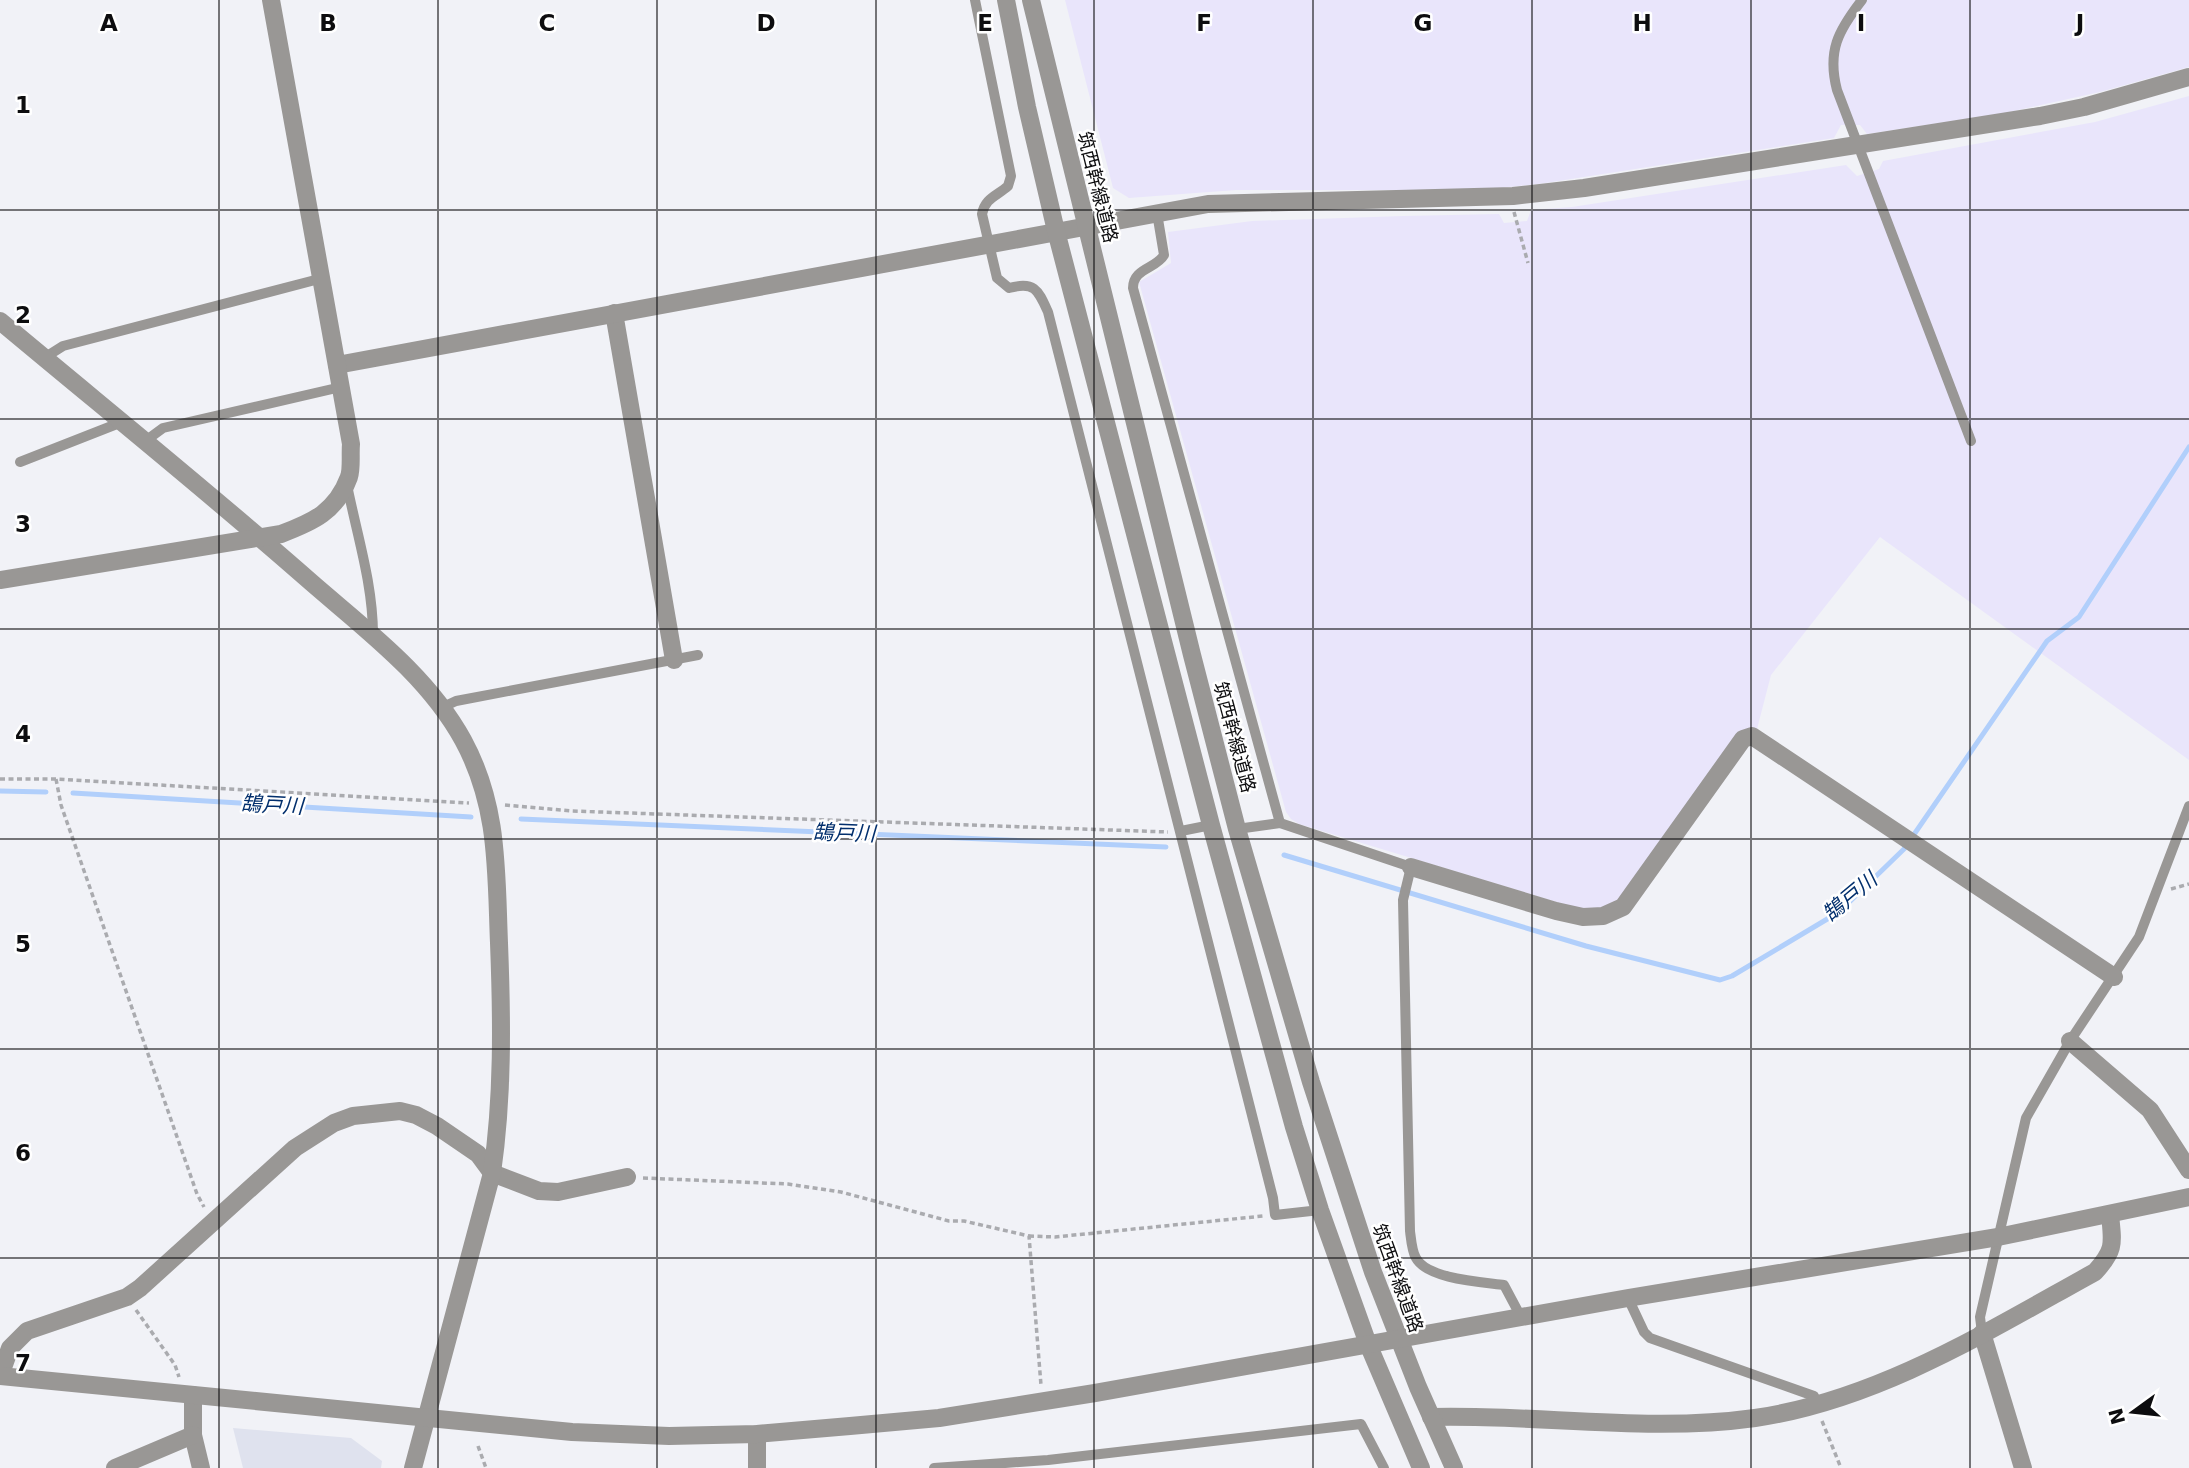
<svg xmlns="http://www.w3.org/2000/svg" width="2189" height="1468" font-family="'DejaVu Sans','Noto Sans JP',sans-serif">
  <style>
    .built { fill: #dfe2ee }
    .industrial { fill: #e9e5fb }
    .lines { fill: none; stroke-linecap: round; stroke-linejoin: round }
    .stream { stroke: #b1cffb; stroke-width: 5 }
    .path { stroke: #aaabaf; stroke-width: 3.5; stroke-dasharray: 5 3.5; stroke-linecap: butt }
    .service { stroke: #999795; stroke-width: 10 }
    .minor { stroke: #999795; stroke-width: 18 }
    .tertiary { stroke: #999795; stroke-width: 18 }
    .grid { fill: none; stroke: #0d0d0f; stroke-width: 2; stroke-opacity: 0.55 }
    .labels { text-anchor: middle; dominant-baseline: central; stroke-width: 5; stroke-linejoin: round; paint-order: stroke }
    .street-label { font-size: 19px; fill: #0d0d0f; stroke: #fff }
    .water-label { font-size: 21px; font-style: italic; fill: #022f6d; stroke: #fff }
    .grid-label { font-size: 23px; text-anchor: middle; font-weight: bold; fill: #0d0d0f; stroke: #fff; stroke-width: 5; stroke-linejoin: round; paint-order: stroke }
  </style>
  <rect width="100%" height="100%" fill="#f1f2f7"/>
  <!-- built -->
  <path class="built" d="M233,1428L351,1438L382,1461L381,1468H243Z"/>
  <!-- industrial -->
  <g class="industrial">
    <path d="M1065,0H2189V67L2100,92L2005,113L1867,134L1860,125H1841L1834,138L1539,184L1481,190H1236L1129,198L1113,188Z"/>
    <path d="M2189,96V760L1880,537L1771,675L1757,729L1622,899L1610,908L1586,911L1299,824L1291,819L1286,812L1139,282L1171,263L1168,232L1252,221L1403,216L1499,214L1504,223L1527,221L1531,210L1572,207L1846,165L1857,176L1879,169L1883,161L2095,122Z"/>
  </g>
  <g class="lines">
    <!-- stream -->
    <g class="stream">
      <path d="M0,791L46,792"/>
      <path d="M73,793L471,817"/>
      <path d="M521,819L1166,847"/>
      <path d="M1284,855L1586,946L1720,980L1732,976L1839,912L1904,849L2047,641L2079,617L2189,447"/>
    </g>
    <!-- path -->
    <g class="path">
      <path d="M1514,212L1528,263"/>
      <path d="M0,779H56L469,803"/>
      <path d="M56,779L61,805L197,1194L204,1207"/>
      <path d="M505,805L572,811L1168,832"/>
      <path d="M2171,889L2189,884"/>
      <path d="M643,1178L788,1184L841,1192L949,1221H964L1029,1236L1041,1385"/>
      <path d="M1029,1236L1055,1237L1263,1216"/>
      <path d="M136,1310L175,1365L179,1377"/>
      <path d="M1822,1421L1841,1468"/>
      <path d="M478,1446L486,1468"/>
    </g>
    <!-- service -->
    <g class="service">
      <path d="M975,0L1011,176L1008,186C997,196 985,198 982,214L997,278L1009,288C1035,281 1038,290 1048,312L1273,1198L1275,1215L1320,1210"/>
      <path d="M1862,0C1838,31 1827,51 1837,90L1971,441"/>
      <path d="M1157,213L1164,255C1156,269 1133,268 1133,288L1280,823"/>
      <path d="M44,358L63,346L319,279"/>
      <path d="M144,442L163,428L341,387"/>
      <path d="M20,462L122,422"/>
      <path d="M347,485C357,535 373,584 373,635"/>
      <path d="M443,707L456,701L698,655"/>
      <path d="M1237,829L1280,823L1411,867L1403,900L1410,1231C1411,1239 1412,1252 1416,1258C1427,1279 1482,1282 1504,1285L1521,1317"/>
      <path d="M1181,831L1211,825"/>
      <path d="M1628,1298L1644,1332L1650,1338L1814,1396L1817,1406"/>
      <path d="M1982,1333L1980,1317L2026,1118L2070,1041L2139,937L2189,806"/>
      <path d="M934,1468L1048,1460L1361,1424L1384,1468"/>
    </g>
    <!-- minor -->
    <g class="minor">
      <path d="M614,313L674,660"/>
      <path d="M337,365L1208,204L1513,196L1584,188L2040,116L2084,107L2189,77"/>
      <path d="M1411,867L1556,911L1583,917L1603,916L1623,907L1743,739L1752,736L2114,977"/>
      <path d="M2070,1041L2150,1110L2189,1170"/>
      <path d="M1982,1333L2023,1468"/>
      <path d="M0,1376L10,1348L27,1331L127,1297L140,1288L295,1148L334,1123L353,1116L400,1111L416,1115L437,1126L478,1154L492,1173L539,1191L558,1192L627,1177"/>
      <path d="M193,1395V1435L201,1468"/>
      <path d="M1431,1417C1538,1414 1648,1433 1755,1418C1878,1400 1988,1331 2095,1272C2115,1250 2113,1244 2110,1215"/>
      <path d="M757,1434V1468"/>
      <path d="M115,1468L193,1435"/>
    </g>
    <!-- tertiary -->
    <g class="tertiary">
      <path d="M1006,0L1027,107L1056,231L1211,825L1294,1127L1320,1210L1368,1344L1421,1468"/>
      <path d="M1031,0L1192,655L1237,829L1311,1082L1373,1272L1418,1387L1454,1468"/>
      <path d="M0,321C104,408 210,493 312,583C366,630 428,676 463,740C499,806 496,871 499,943C502,1020 503,1097 492,1173L413,1468"/>
      <path d="M0,580L281,534C313,522 336,512 349,477C352,468 350,454 351,444L271,0"/>
      <path d="M0,1376L572,1432L669,1436L757,1434L850,1426L939,1418L1095,1393L1628,1298L1998,1237L2189,1197"/>
    </g>
  </g>
  <!-- grid -->
  <path class="grid" d="M219,0V1468M438,0V1468M657,0V1468M876,0V1468M1094,0V1468M1313,0V1468M1532,0V1468M1751,0V1468M1970,0V1468M0,210H2189M0,419H2189M0,629H2189M0,839H2189M0,1049H2189M0,1258H2189"/>
  <g class="labels">
    <!-- street labels -->
    <g class="street-label">
      <text transform="translate(1098 187) rotate(76)">筑西幹線道路</text>
      <text transform="translate(1235 737) rotate(75)">筑西幹線道路</text>
      <text transform="translate(1398 1278) rotate(70)">筑西幹線道路</text>
    </g>
    <!-- water labels -->
    <g class="water-label">
      <text transform="translate(272 805) rotate(3)">鵠戸川</text>
      <text transform="translate(844 833) rotate(2)">鵠戸川</text>
      <text transform="translate(1850 897) rotate(-40)">鵠戸川</text>
    </g>
  </g>
  <g class="grid-label">
    <text x="109" y="31">A</text>
    <text x="328" y="31">B</text>
    <text x="547" y="31">C</text>
    <text x="766" y="31">D</text>
    <text x="985" y="31">E</text>
    <text x="1204" y="31">F</text>
    <text x="1423" y="31">G</text>
    <text x="1642" y="31">H</text>
    <text x="1861" y="31">I</text>
    <text x="2080" y="31">J</text>
    <text x="23" y="113">1</text>
    <text x="23" y="323">2</text>
    <text x="23" y="532">3</text>
    <text x="23" y="742">4</text>
    <text x="23" y="952">5</text>
    <text x="23" y="1161">6</text>
    <text x="23" y="1371">7</text>
  </g>
  <!-- north arrow -->
  <g transform="translate(2133 1412) rotate(255)" stroke="#ffffff" stroke-width="5" paint-order="stroke">
  <path d="M0-5L12 26L0 18L-12 26Z" fill="#0d0d0f"/>
  <text y="-10" font-size="19" font-weight="bold" text-anchor="middle" fill="#0d0d0f">N</text>
  </g>
</svg>
